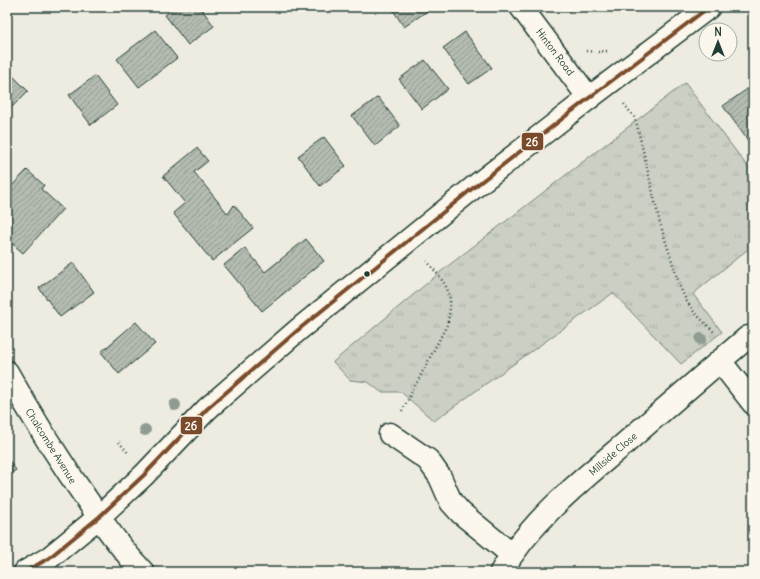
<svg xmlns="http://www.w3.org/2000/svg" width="760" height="579" font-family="Delius,sans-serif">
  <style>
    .grass { fill: url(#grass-tufts); stroke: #75867c }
    .building { fill: url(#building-hatch); stroke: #1f3d34 }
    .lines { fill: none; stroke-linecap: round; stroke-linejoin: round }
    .street-casing { stroke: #1f3d34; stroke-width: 25 }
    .secondary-casing { stroke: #1f3d34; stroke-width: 25 }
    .path { stroke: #1f3d34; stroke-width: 2.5; stroke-dasharray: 1 3; stroke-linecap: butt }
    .street { stroke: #fbf7ec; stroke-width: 22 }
    .secondary { stroke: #fbf7ec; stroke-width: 22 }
    .bus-1-casing { stroke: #fbf7ec; stroke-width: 7 }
    .bus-1 { stroke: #7a4b2a; stroke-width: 4 }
    .tree { fill: #8f9c92 }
    .bus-dot { fill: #1f3d34; stroke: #fbf7ec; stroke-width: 1.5 }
    .labels { text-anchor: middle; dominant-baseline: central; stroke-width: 3.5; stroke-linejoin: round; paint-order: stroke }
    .street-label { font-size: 10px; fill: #1f3d34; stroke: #fbf7ec }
    .line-badge { stroke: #fbf7ec; stroke-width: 1.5 }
    .badge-label { font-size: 11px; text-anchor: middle; font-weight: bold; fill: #fff }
  </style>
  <defs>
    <pattern id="grass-tufts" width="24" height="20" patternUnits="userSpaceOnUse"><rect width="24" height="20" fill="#cbcfc4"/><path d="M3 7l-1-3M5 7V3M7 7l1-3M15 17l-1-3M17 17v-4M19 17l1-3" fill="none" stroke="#aeb3a9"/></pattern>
    <pattern id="building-hatch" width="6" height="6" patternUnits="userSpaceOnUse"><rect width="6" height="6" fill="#b4bbb0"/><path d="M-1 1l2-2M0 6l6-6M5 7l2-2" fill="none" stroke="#929990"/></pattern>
  </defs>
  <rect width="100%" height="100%" fill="#eeece1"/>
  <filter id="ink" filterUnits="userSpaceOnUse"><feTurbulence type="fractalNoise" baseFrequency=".025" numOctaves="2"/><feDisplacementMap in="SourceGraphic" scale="8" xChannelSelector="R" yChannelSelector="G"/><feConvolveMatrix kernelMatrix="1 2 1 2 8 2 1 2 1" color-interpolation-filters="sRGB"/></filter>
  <g filter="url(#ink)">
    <!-- grass -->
    <path class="grass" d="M685,83L753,174V245L693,294L722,332L681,364L613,293L434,421L401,392H381L368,382L350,380L333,362L444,269Z"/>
    <!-- building -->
    <g class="building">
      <path d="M176,7H200L214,26L188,45L165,15Z"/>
      <path d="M391,7H433L404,27Z"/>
      <path d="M566,7H575L569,11Z"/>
      <path d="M155,30L177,58L139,87L117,59Z"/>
      <path d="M465,32L492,68L469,84L443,48Z"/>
      <path d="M425,60L448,89L422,109L399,79Z"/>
      <path d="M7,70L28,91L7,112Z"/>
      <path d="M95,76L117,105L91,125L69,95Z"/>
      <path d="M753,85V140L749,142L723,106Z"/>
      <path d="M378,97L400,126L375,146L352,116Z"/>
      <path d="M324,137L346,166L320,186L298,156Z"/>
      <path d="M197,148L208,161L194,172L228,214L234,205L253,228L212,261L173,213L185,203L163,176Z"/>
      <path d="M27,170L44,185L41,189L63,209L23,253L7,239L9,234L7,232V191Z"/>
      <path d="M306,239L324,261L262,311L224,265L245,248L265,272Z"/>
      <path d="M73,263L94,292L60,317L39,288Z"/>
      <path d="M136,322L155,344L119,374L101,352Z"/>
      <path d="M7,458L16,470L7,476Z"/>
    </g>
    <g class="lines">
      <defs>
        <g id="street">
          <path d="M521,7L589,98"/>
          <path d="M720,361L753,403"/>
          <path d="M7,372C33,419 61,463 92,507C107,529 124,552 143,572"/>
          <path d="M390,434L428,460L440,477L451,502L461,513L511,554"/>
          <path d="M501,572C530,522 578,483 622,446C664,409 706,373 748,337"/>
        </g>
        <path id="secondary" d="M25,572L49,558L99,517L144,475L207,409L298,330L473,188L589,98L709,7"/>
      </defs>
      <!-- street casing -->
      <use href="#street" class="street-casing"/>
      <!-- secondary casing -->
      <use href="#secondary" class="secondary-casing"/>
      <!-- path -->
      <g class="path">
        <path d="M586,51L599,52L607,51"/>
        <path d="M624,104L634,117L637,125L660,223L680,287L686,300L694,312L714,332"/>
        <path d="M402,411L447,325C455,292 447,286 427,261"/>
        <path d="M119,442L129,454"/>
      </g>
      <!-- street -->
      <use href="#street" class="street"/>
      <!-- secondary -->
      <use href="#secondary" class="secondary"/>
      <defs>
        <path id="bus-1" d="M25,572L49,558L99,517L144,475L207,409L298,330L473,188L589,98L709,7"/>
      </defs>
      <!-- bus-1 casing -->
      <use href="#bus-1" class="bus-1-casing"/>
      <!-- bus-1 -->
      <use href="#bus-1" class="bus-1"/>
    </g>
    <!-- trees -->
    <g class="tree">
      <circle cx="701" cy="339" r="6"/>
      <circle cx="175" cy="405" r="6"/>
      <circle cx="145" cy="430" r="6"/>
    </g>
  </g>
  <!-- markers -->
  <circle class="bus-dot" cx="367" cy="274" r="3.5"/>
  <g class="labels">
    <!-- street labels -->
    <g class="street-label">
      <text transform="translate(555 52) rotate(53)">Hinton Road</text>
      <text transform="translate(51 446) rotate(58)">Chalcombe Avenue</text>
      <text transform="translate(613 454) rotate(-41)">Millside Close</text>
    </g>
  </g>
  <g class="line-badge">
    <rect x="521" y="132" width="23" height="19" rx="4" fill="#7a4b2a"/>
    <rect x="180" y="416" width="23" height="19" rx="4" fill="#7a4b2a"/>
  </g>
  <g class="badge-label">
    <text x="532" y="146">26</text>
    <text x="191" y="430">26</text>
  </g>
  <!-- margin -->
  <rect width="760" height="579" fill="none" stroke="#fbf7ec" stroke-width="24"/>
  <rect x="12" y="12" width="736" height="555" fill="none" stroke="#1f3d34" stroke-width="1.5" filter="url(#ink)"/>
  <!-- north arrow -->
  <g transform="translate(718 42)"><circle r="19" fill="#fbf7ec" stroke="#a3ada2"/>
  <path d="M0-3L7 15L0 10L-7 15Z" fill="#1f3d34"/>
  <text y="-6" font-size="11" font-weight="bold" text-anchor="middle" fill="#1f3d34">N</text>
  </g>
</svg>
